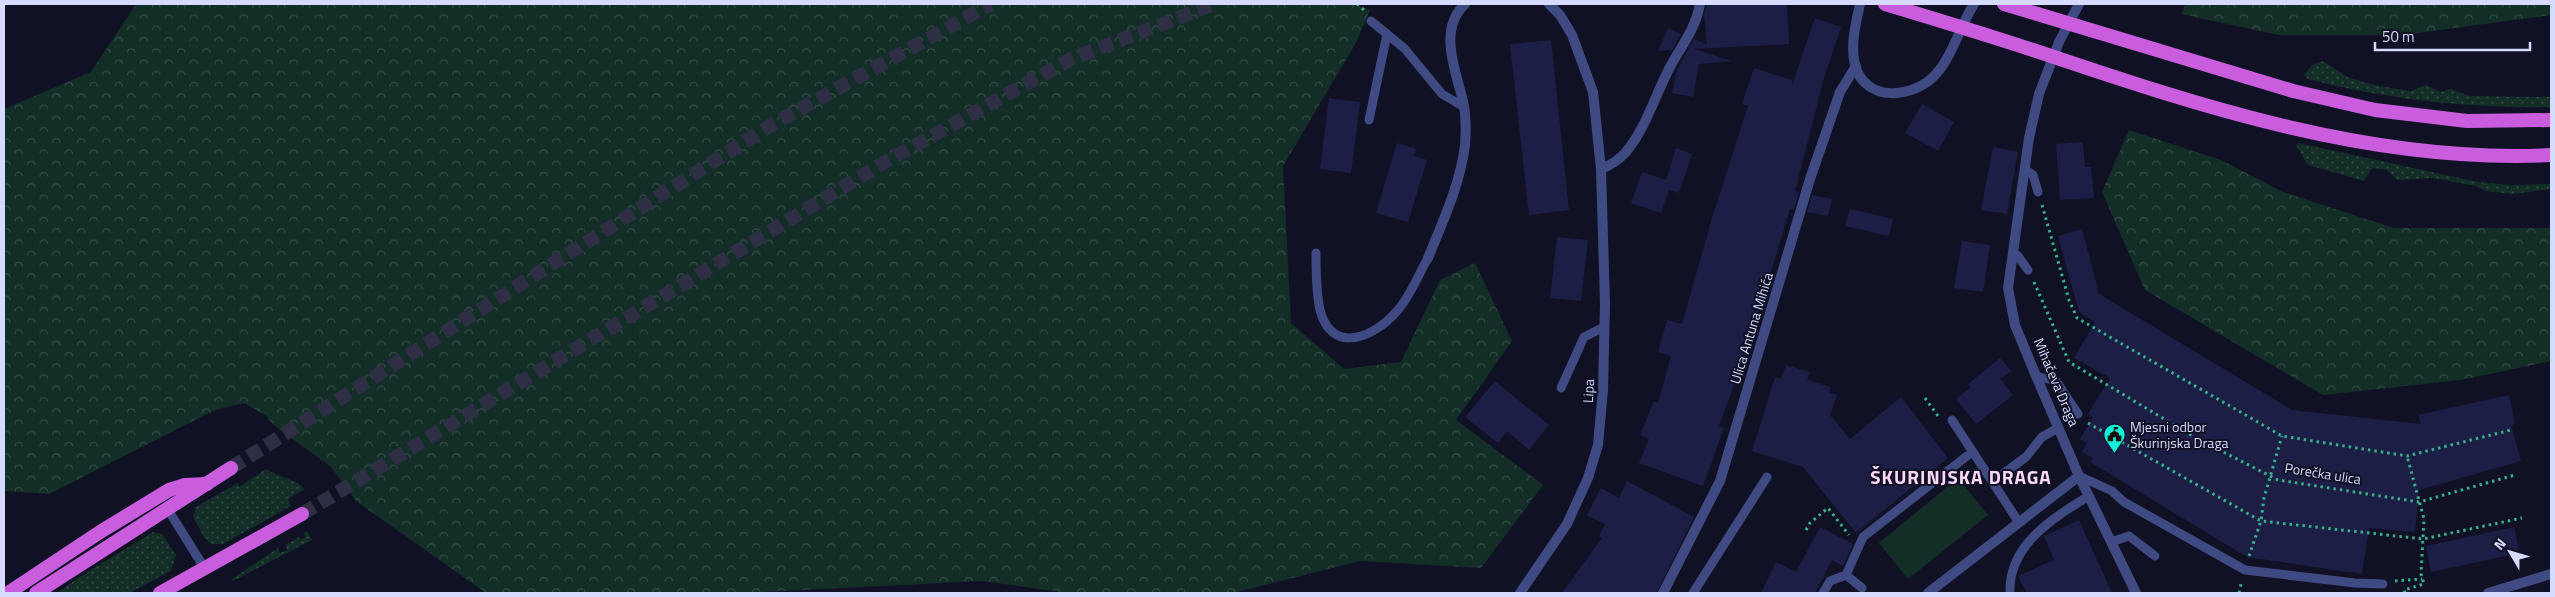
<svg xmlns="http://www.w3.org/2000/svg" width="2555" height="597" font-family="'Titillium Web',sans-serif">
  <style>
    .grass { fill: url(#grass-dots) }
    .forest { fill: url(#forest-crowns) }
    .pitch { fill: #132e27 }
    .building { fill: #1d1e45 }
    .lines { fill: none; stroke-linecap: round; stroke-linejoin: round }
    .trunk-tunnel { stroke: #2e2f45; stroke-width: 14; stroke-dasharray: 14 7; stroke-linecap: butt }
    .path { stroke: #36b18f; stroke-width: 3; stroke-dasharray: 2.5 4; stroke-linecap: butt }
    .service { stroke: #3e4a81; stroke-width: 9 }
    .minor { stroke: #3e4a81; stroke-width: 10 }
    .trunk { stroke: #ca5dde; stroke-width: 14 }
    .labels { text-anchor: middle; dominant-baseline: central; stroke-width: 4; stroke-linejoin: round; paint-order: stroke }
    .street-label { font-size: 14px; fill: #d6dafd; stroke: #101125 }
    .poi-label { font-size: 14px; fill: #d6dafd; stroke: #101125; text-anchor: start }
    .district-label { font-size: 19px; font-weight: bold; letter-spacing: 1px; fill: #fdd8f7; stroke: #101125 }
  </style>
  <defs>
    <pattern id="grass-dots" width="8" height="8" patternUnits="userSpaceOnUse" patternTransform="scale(1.25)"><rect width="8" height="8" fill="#132e27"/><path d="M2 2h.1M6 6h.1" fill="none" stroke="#354c47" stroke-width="1.8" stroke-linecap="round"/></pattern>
    <pattern id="forest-crowns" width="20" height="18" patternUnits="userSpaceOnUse" patternTransform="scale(1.25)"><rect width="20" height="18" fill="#132e27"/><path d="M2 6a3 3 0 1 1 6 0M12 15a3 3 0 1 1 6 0" fill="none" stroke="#354c47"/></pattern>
  </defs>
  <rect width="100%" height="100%" fill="#101125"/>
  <!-- grass -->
  <g class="grass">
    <path d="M2323,61L2349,78L2379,86L2411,91L2426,85L2440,92L2451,89L2470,96L2551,97V107C2468,108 2389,100 2308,79L2304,75L2312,65Z"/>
    <path d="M2298,143L2478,182L2510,185L2551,184V189L2511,194L2486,191L2476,186L2433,178L2397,180L2387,170L2372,168L2364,181L2308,165L2296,145Z"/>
    <path d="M266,469C281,479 293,477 305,489L288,499L291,506L223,544H211L204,537L193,517L196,507L238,483L239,487Z"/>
    <path d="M307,531L312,540L233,581L232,579L278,548L280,553L287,550L286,545L299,537L301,540L306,537L304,533Z"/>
    <path d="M153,532L162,534L176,555L171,571L129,593H57L84,574Z"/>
  </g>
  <!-- forest -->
  <g class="forest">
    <path d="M136,4H1352L1370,10L1356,43L1283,166L1291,323L1344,369L1401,362L1440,280L1475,263L1512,341L1456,420L1543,485L1481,568L1360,561L1233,593H1068L982,581L742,593H486L356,501L331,467L275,426L265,415L244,403L215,410L49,494L4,491V109L91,72Z"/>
    <path d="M2186,4H2551V15L2403,35H2279L2181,14Z"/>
    <path d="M2129,130L2221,160L2283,192L2394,228H2551V361L2461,380L2323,395L2145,290L2102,192Z"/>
  </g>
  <!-- pitch -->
  <path class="pitch" d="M1958,478L1988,515L1908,579L1879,543Z"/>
  <!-- building -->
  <g class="building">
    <path d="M1707,4H1787L1789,44L1694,49L1732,61L1699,64L1693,97L1672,93L1677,70L1694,39L1707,44L1704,15Z"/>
    <path d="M1815,18L1841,27L1824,78L1795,191L1799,192L1794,209H1790L1748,347L1719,426L1724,428L1703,486L1639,463L1649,439L1640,435L1654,401L1658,403L1671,356L1658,352L1667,320L1682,324L1712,218L1748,106L1742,104L1754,68L1792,80V85Z"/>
    <path d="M1668,28L1681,34L1672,50L1658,51Z"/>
    <path d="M1551,40L1569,210L1529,215L1510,44Z"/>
    <path d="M1329,98L1360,102L1351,173L1320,169Z"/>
    <path d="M1922,104L1954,122L1938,151L1905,133Z"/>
    <path d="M2083,142L2085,167H2091L2094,198L2060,200L2056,144Z"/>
    <path d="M1397,143L1416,149L1414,156L1427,160L1408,222L1376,213Z"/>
    <path d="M1993,147L2018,152L2007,214L1981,210Z"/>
    <path d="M1676,148L1692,154L1679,193L1669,190L1661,213L1631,203L1642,172L1666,180Z"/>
    <path d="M1812,195L1832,199L1828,216L1807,212Z"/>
    <path d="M1850,209L1893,219L1889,236L1845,226Z"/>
    <path d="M2082,229L2099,294L2292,410L2421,424L2418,415L2509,395L2515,424L2511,425L2521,461L2419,490L2415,532L2369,528L2362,574L2247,557L2090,462L2093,458L2082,452L2087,443L2080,439L2093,417L2088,414L2110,378L2074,358L2095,322L2079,312L2058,236Z"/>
    <path d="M1557,237L1588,240L1581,301L1550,298Z"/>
    <path d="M1962,241L1990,245L1983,292L1954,288Z"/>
    <path d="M2000,358L2011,371L2000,379L2013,395L1976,424L1956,399L1971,387L1968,384Z"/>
    <path d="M1786,365L1810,372L1807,380L1831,387L1829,392L1837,395L1830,415L1850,439L1901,397L1948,458L1856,533L1803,467L1752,451L1775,377L1781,379Z"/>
    <path d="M1495,381L1549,425L1529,450L1507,431L1498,443L1465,417Z"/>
    <path d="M1627,481L1694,517L1656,593H1562L1602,538L1599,536L1605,524L1587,515L1601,488L1619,498Z"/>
    <path d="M2079,520L2112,593H2027L2018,576L2054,560L2044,536Z"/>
    <path d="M1820,527L1853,544L1843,566L1832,560L1815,593H1761L1776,562L1796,572Z"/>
    <path d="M2514,527L2520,553L2431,572L2426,546Z"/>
  </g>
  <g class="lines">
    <!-- trunk-tunnel -->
    <g class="trunk-tunnel">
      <path d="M231,468L771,125L991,4"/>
      <path d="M302,514L885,162L1071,59L1214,4"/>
    </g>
    <!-- path -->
    <g class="path">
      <path d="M1357,4L1364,10"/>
      <path d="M2042,205L2069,300L2077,318L2282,436L2407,456L2511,430"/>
      <path d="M2034,282L2069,362L2196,438L2278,480L2419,502L2515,475"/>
      <path d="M1925,398L1938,416"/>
      <path d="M2088,423L2261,521L2423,539L2522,518"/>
      <path d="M1806,530L1810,523L1828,508L1849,535"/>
      <path d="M2249,556L2261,521L2264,498L2282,436"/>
      <path d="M2395,581L2422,579"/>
      <path d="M2239,593L2241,584"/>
      <path d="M2405,593L2404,590L2424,584L2421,574L2424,519L2407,456"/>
    </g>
    <!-- service -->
    <g class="service">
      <path d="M1371,21L1405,49L1442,94L1464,107"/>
      <path d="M1369,120L1387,34"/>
      <path d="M2026,170L2033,175L2038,192"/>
      <path d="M2013,252L2018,256L2028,270"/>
      <path d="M1316,253C1316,272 1316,291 1320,310C1332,356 1375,337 1397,311C1410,297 1418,275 1428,258"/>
      <path d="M2036,376L2056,381L2078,414"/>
      <path d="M1561,388L1584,337L1604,327"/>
      <path d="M1952,420L2018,521"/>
      <path d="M2079,476L2112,491L2124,502L2245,570L2355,583L2383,584"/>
      <path d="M1993,481L2026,457L2042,437L2058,428"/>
      <path d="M167,508L205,569"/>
      <path d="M2111,542L2129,536L2155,556"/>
      <path d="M1846,575L1863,537L1967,456"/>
      <path d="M1693,593L1767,477"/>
      <path d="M1823,593L1830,581L1846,575L1862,588"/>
      <path d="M2010,593C2008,545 2053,518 2089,496"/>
    </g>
    <!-- minor -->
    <g class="minor">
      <path d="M1860,4C1856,23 1850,45 1855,65C1865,103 1914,99 1936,74C1953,55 1960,26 1974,4"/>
      <path d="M2079,4L2059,42L2039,94L2029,138L2008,288L2015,325L2036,376L2079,476L2136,593"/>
      <path d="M1601,169C1611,165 1618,161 1626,152C1645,129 1654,99 1667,73C1679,48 1695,32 1700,4"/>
      <path d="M1428,258C1443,221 1460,185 1465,145C1466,133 1466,118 1464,106C1458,75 1436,31 1465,4"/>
      <path d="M1520,593L1567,524L1588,478L1598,445L1603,390L1605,304L1601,169L1593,92L1572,35L1560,15L1549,4"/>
      <path d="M1663,593L1720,481L1810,179L1840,92L1856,66"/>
      <path d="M1928,593L2079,476"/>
      <path d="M2488,593L2551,574"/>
    </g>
    <!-- trunk -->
    <g class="trunk">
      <path d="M1885,4C1935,19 1984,34 2033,50C2199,106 2373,164 2551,155"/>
      <path d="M2004,4L2293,91L2375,110L2467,121L2551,120"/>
      <path d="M8,593L100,532L169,490L185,485L207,484"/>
      <path d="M36,593L231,468"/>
      <path d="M160,593L302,514"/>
    </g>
  </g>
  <!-- icons -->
  <defs>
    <symbol id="civic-pin" viewBox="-11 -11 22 30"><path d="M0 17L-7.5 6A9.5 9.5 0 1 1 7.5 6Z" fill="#0df2d7" stroke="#101125"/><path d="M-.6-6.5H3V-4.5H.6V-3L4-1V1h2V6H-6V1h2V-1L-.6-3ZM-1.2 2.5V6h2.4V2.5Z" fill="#111"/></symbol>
  </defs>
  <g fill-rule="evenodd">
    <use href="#civic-pin" x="2102" y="422" width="25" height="34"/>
  </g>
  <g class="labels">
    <!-- street labels -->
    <g class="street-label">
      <text transform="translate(1751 328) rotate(-73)">Ulica Antuna Mihića</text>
      <text transform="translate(2057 382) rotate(67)">Mihačeva Draga</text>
      <text transform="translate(1588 391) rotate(-87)">Lipa</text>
      <text transform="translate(2323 473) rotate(9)">Porečka ulica</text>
    </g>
    <!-- poi labels -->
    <g class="poi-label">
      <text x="2130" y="426">Mjesni odbor<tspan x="2130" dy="16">Škurinjska Draga</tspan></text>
    </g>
    <!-- district labels -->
    <g class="district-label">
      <text x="1961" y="476">ŠKURINJSKA DRAGA</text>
    </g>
  </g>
  <!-- border -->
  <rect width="2555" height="597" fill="none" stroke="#d6dafd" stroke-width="10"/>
  <!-- north arrow -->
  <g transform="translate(2510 552) rotate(308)" stroke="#101125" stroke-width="4" paint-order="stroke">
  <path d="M0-4L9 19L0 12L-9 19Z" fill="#d6dafd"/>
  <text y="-8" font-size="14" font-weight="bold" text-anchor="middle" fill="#d6dafd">N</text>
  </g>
  <!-- scale -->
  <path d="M2375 42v8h155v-8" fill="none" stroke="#d6dafd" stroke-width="2.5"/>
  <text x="2382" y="42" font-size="15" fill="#d6dafd" stroke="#101125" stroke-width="4" paint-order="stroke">50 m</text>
</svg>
